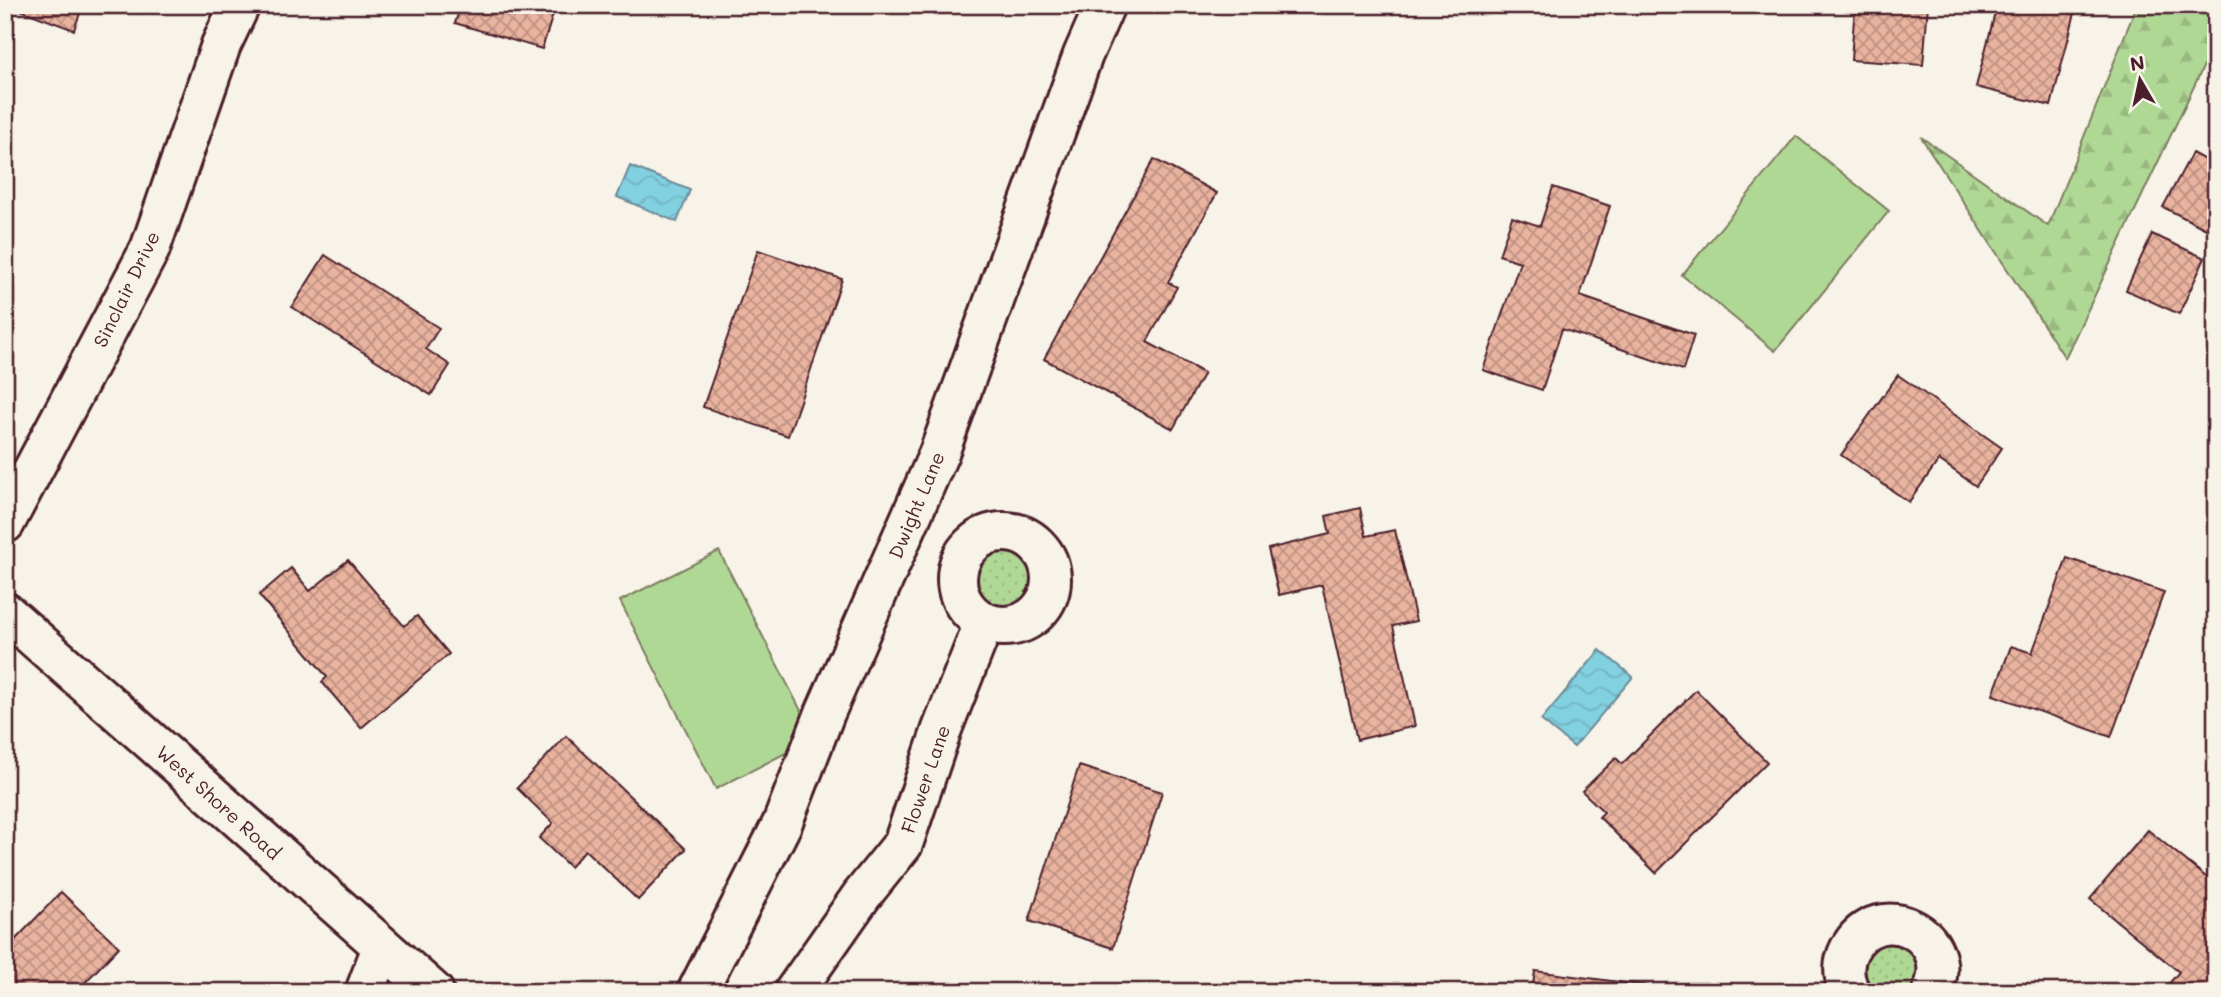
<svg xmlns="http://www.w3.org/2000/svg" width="2221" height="997" font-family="Mali,sans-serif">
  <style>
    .grass { fill: url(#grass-dots); stroke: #7d7c60; stroke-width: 2 }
    .forest { fill: url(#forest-firs); stroke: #7d7c60; stroke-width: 2 }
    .pitch { fill: #b0d895; stroke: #7d7c60; stroke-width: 2 }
    .water { fill: url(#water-waves); stroke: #6c8a98; stroke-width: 2 }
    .building { fill: url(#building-cross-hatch); stroke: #4a1f2b; stroke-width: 2 }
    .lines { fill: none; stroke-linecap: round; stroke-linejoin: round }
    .minor-casing { stroke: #4a1f2b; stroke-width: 44 }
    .major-casing { stroke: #4a1f2b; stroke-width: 44 }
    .minor { stroke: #f7f3e8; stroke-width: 38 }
    .major { stroke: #f7f3e8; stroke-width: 38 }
    .labels { text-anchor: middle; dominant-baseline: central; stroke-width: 5; stroke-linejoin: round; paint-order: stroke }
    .street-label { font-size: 19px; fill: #4a1f2b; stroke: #f7f3e8 }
  </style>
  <defs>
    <pattern id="grass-dots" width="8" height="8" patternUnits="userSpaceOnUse" patternTransform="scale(1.75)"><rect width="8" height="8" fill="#b0d895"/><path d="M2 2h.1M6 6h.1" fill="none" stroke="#99b981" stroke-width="1.8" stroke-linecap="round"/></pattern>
    <pattern id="forest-firs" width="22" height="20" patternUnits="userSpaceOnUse" patternTransform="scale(1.75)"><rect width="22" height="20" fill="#b0d895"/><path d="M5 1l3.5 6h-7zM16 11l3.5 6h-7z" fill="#99b981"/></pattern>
    <pattern id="water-waves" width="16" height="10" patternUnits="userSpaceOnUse" patternTransform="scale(1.75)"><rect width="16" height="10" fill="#82d1e0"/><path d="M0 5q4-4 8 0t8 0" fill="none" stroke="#72b3c0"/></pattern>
    <pattern id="building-cross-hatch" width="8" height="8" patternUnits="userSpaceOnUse" patternTransform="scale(1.75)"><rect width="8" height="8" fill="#e9b39f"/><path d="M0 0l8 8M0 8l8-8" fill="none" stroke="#bf9182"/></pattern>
  </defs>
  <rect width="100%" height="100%" fill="#f7f3e8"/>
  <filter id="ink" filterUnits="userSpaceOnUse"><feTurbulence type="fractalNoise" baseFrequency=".0143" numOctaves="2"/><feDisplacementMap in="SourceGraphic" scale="14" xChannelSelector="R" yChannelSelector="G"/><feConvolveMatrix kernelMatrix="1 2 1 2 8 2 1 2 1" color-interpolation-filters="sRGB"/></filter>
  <g filter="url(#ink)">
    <!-- grass -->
    <g class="grass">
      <circle cx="1003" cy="580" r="35"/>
      <path d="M1878,938L1920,948V992H1864L1860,954Z"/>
    </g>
    <!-- forest -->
    <path class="forest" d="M2137,5H2216V40L2065,358L1921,137L2048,226Z"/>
    <!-- pitch -->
    <g class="pitch">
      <path d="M1796,136L1889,211L1775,351L1682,275Z"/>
      <path d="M719,551L815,738L716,789L620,601Z"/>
    </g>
    <!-- water -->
    <g class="water">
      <path d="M630,166L690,190L677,222L617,197Z"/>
      <path d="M1600,650L1633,677L1574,747L1541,720Z"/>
    </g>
    <!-- building -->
    <g class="building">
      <path d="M5,5H83L74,30L10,6L5,18Z"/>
      <path d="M461,5H556L542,49L455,23Z"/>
      <path d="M1855,5H1928L1923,65L1851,60Z"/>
      <path d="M1997,5H2077L2051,106L1976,87Z"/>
      <path d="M2192,153L2216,166V234L2163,207Z"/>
      <path d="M1154,159L1217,193L1168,282L1177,287L1147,342L1204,373L1173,429L1044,359Z"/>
      <path d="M1553,187L1610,206L1580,296L1694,335L1683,370L1562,329L1542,390L1483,370L1520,262L1499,255L1512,217L1540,226Z"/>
      <path d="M2152,234L2205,258L2179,314L2126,290Z"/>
      <path d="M758,250L842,279L788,436L703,407Z"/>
      <path d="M325,255L439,328L426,349L450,365L431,395L292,307Z"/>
      <path d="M1898,375L2002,448L1976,486L1939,460L1909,502L1841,455Z"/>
      <path d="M1360,508L1366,536L1395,530L1416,621L1393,626L1415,726L1357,740L1322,585L1279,595L1268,549L1330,534L1326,516Z"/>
      <path d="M2067,558L2164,592L2111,737L1993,695L2011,646L2032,653Z"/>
      <path d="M348,560L404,626L417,616L449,654L361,728L322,682L327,677L259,595L291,568L310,591Z"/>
      <path d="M1696,690L1767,762L1656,873L1599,817L1604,812L1582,791L1616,758L1622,764Z"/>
      <path d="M566,736L686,849L638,900L585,850L570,867L539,838L553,823L517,788Z"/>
      <path d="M1079,766L1162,792L1113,948L1029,921Z"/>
      <path d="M2148,830L2216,885V982L2208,992H2174L2167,986L2179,972L2090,899Z"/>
      <path d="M61,892L119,947L76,992H17L5,980V929L16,939Z"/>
      <path d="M1535,971L1696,992H1532Z"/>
    </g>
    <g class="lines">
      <defs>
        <g id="minor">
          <path d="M5,523L150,249L221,45L240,5"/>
          <circle cx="1004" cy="579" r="47"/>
          <path d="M365,992L382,947"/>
          <path d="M697,992L782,824L825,713L939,453L1083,55L1105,5"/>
          <path d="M794,992L862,895L903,844L942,729L984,623"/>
          <path d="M1850,992C1843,978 1842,964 1849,950C1877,895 1959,934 1932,992"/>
        </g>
        <path id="major" d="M5,612L434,992"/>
      </defs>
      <!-- minor casing -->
      <use href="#minor" class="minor-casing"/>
      <!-- major casing -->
      <use href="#major" class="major-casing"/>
      <!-- minor -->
      <use href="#minor" class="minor"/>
      <!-- major -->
      <use href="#major" class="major"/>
    </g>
  </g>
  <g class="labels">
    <!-- street labels -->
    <g class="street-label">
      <text transform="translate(126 289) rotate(-64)">Sinclair Drive</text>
      <text transform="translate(916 505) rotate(-67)">Dwight Lane</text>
      <text transform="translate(925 779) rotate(-71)">Flower Lane</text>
      <text transform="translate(219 802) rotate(42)">West Shore Road</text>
    </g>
  </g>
  <!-- margin -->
  <rect width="2221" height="997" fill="none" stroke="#f7f3e8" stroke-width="28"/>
  <rect x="14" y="14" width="2193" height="969" fill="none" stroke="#4a1f2b" stroke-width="2.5" filter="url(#ink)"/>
  <!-- north arrow -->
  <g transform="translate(2140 80) rotate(351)" stroke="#f7f3e8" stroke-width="5" paint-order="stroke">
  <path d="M0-5L12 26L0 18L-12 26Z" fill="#4a1f2b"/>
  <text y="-10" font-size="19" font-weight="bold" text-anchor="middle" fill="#4a1f2b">N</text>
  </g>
</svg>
